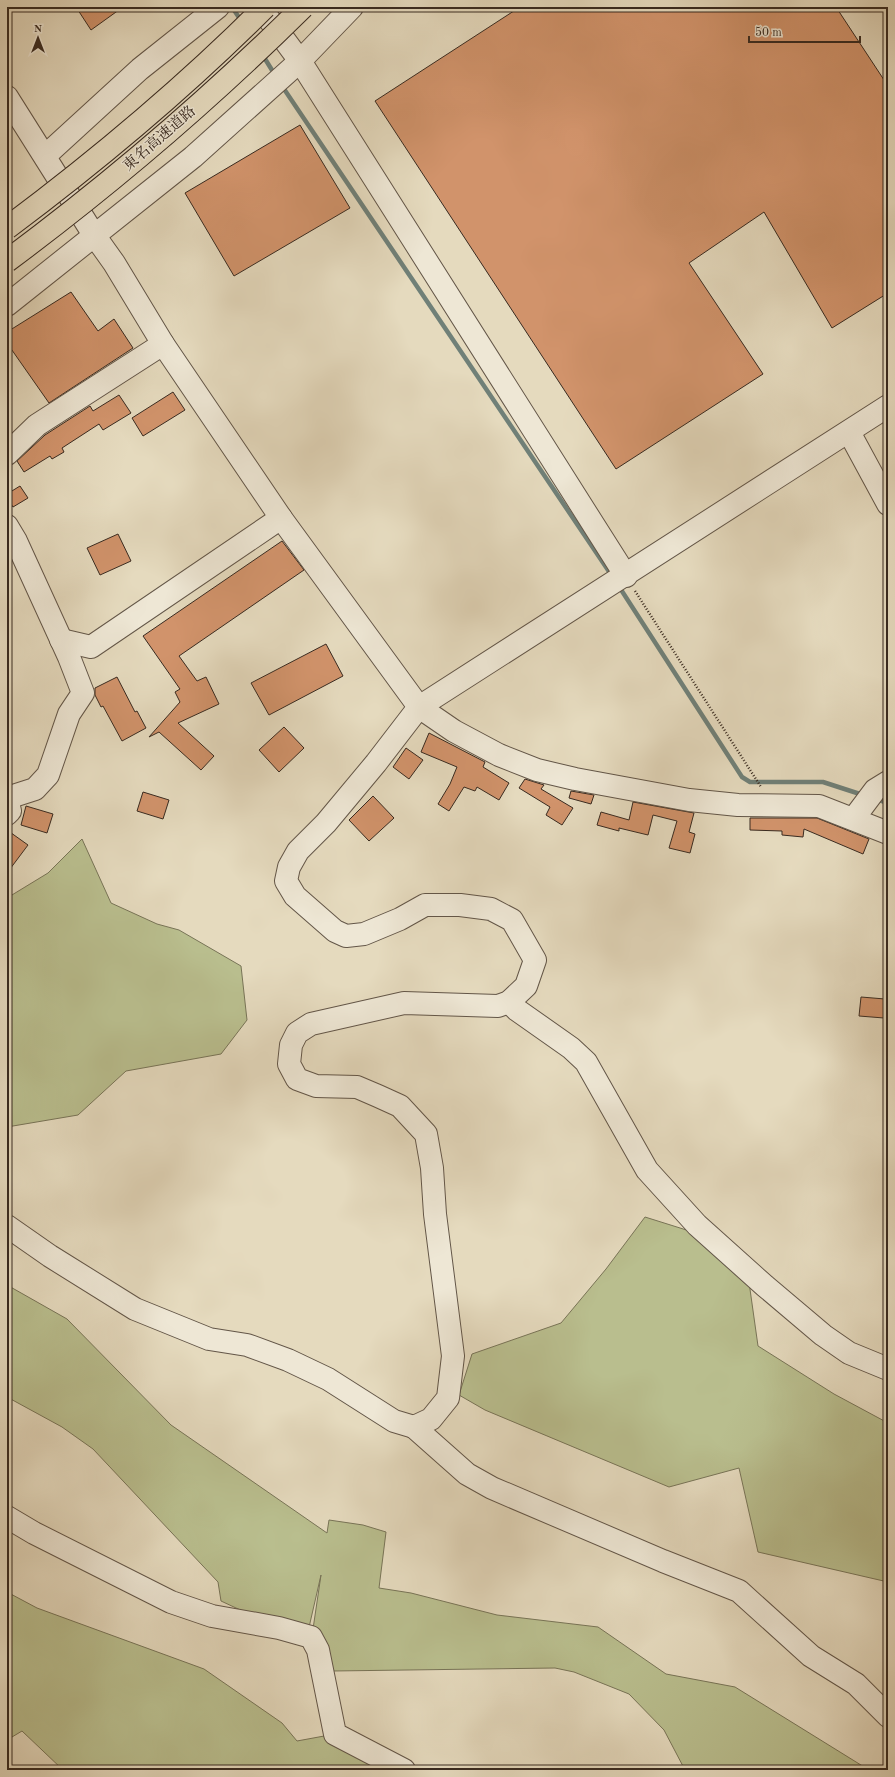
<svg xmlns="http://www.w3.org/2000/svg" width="895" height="1777" font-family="'Old Standard TT','Noto Serif JP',serif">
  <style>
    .green { fill: #b9be8e; stroke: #787457 }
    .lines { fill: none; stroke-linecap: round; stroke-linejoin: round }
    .stream { stroke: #708078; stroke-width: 4.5 }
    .building { fill: #d1936b; stroke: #382a20 }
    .minor-casing { stroke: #635648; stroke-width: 24 }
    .path { stroke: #382a20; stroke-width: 2.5; stroke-dasharray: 1 2; stroke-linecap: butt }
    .minor { stroke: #eee7d5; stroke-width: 22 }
    .highway-bridge-casing { stroke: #382a20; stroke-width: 24; stroke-linecap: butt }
    .highway-bridge { stroke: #e5dabe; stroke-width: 22 }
    .labels { text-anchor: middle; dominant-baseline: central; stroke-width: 3; stroke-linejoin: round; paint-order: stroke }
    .street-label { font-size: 15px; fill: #382a20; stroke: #eee7d5 }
  </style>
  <rect width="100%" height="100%" fill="#e5dabe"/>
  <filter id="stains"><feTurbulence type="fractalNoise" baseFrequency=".005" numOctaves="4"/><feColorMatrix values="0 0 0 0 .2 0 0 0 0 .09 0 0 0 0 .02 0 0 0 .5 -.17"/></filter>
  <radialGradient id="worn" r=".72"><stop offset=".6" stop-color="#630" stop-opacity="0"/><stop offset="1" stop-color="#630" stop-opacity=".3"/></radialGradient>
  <!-- green -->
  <g class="green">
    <path d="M82,839L111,903L157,924L179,930L241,966L247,1020L221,1054L126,1071L78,1115L7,1127V898L48,873Z"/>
    <path d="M645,1217L696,1233L747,1268L758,1346L834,1394L888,1423V1582L758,1552L739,1468L669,1487L485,1410L459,1395L472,1354L561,1323L606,1269Z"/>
    <path d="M7,1285L67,1319L171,1425L327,1533L329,1520L363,1525L386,1532L379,1588L411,1593L497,1615L598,1627L666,1674L735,1687L869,1770H685L664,1730L629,1694L574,1672L555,1668L333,1671L313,1629L321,1575L307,1636L279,1628L221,1601L218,1582L93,1449L62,1427L7,1397Z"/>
    <path d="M7,1592L37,1608L204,1669L282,1723L297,1741L335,1734L370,1752L376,1770H63L22,1731L7,1740Z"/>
  </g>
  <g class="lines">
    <!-- stream -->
    <g class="stream">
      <path d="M232,7L242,22"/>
      <path d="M262,54L275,75"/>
      <path d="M282,86L612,576"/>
      <path d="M618,585L742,777L750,782H823L863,795"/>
      <path d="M876,799L888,803"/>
    </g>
  </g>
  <!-- building -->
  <g class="building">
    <path d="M76,7H123L91,30Z"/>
    <path d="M520,7H836L888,86V293L832,328L764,212L689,263L763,374L616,469L375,101Z"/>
    <path d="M300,125L350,208L234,276L185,193Z"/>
    <path d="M71,292L98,331L114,319L133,348L49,403L7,343V332Z"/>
    <path d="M173,392L185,410L143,436L132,418Z"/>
    <path d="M119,395L131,413L103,430L99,424L62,448L64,452L52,459L50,456L24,472L17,461L45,435L90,406L93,411Z"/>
    <path d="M20,486L28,498L13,507L7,498V494Z"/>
    <path d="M118,534L131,561L100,575L87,548Z"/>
    <path d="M282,541L304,570L179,656L197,681L206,677L219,704L178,723L214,756L201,770L159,732L149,737L180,702L175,692L180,689L143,636Z"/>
    <path d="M326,644L343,676L269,715L251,683Z"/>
    <path d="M117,677L135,712L137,711L146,728L122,741L103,706L101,707L95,695V688Z"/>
    <path d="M284,727L304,748L279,772L259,750Z"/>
    <path d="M429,733L485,762L483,767L509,783L499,800L477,787L475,791L464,787L449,811L438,804L450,784L457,767L421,752Z"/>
    <path d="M406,748L423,760L409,779L393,767Z"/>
    <path d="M525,779L544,785L541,789L573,808L562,825L546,815L550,807L519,788Z"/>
    <path d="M571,791L594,795L591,804L569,798Z"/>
    <path d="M143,792L169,800L163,819L137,811Z"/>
    <path d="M373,796L394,818L369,841L349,820Z"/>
    <path d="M633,802L694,813L689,832L695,834L690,853L669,848L677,821L653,815L648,835L619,828V831L597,825L601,812L629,820Z"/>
    <path d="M26,806L53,814L47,833L21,825Z"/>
    <path d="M750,818H817L869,839L863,854L804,829L803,837L782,835V831L750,830Z"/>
    <path d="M7,830L28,845L7,873Z"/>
    <path d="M861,997L885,999L884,1018L859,1016Z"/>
  </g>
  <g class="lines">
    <defs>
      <g id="minor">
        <path d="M260,7L300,61L626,576"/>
        <path d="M7,97L94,235L114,263L163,344L281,518L419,707L454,731L499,755L537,770L575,779L689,800L738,805L819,806L888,833"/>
        <path d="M45,156L140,69L218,7"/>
        <path d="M7,305L193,157L300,61L352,7"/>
        <path d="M849,432L888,504"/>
        <path d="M7,454L37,425L163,344"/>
        <path d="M7,526L16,541L69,657L83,693L69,714L48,775L35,789L7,798L10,811L7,814"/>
        <path d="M61,640L91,647L281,518"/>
        <path d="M854,818L875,790L888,782"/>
        <path d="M509,1002L517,1010L571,1048L586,1062L647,1170L697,1225L765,1286L823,1335L849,1353L888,1369"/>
        <path d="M7,1226L50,1256L135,1309L209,1339L247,1345L288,1360L328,1379L394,1421L414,1427L431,1419L448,1398L453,1356L435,1214L432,1168L426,1134L400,1106L378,1096L357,1087L316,1086L297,1079L289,1064L291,1045L297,1033L311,1024L404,1003L498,1006L509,1002L526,986L535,960L512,920L491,909L460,905H425L400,919L364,934L346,936L335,931L295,896L286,881L289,867L298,851L326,823L376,763L419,707L888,406"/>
        <path d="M414,1427L467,1474L492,1488L663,1561L739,1591L811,1656L856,1684L888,1716"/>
        <path d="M7,1517L34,1533L171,1602L212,1616L279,1628L311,1637L318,1650L335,1734L404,1770"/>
      </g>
    </defs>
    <!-- minor casing -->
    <use href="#minor" class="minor-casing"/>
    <!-- path -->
    <path class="path" d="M635,591L761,787"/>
    <!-- minor -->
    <use href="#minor" class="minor"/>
    <defs>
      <g id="highway-bridge">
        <path d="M7,228C98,160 185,87 265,7"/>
        <path d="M7,261C112,183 210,99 303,7"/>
      </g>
    </defs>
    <!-- highway-bridge casing -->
    <use href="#highway-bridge" class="highway-bridge-casing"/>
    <!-- highway-bridge -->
    <use href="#highway-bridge" class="highway-bridge"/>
  </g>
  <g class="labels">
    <!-- street labels -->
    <g class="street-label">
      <text transform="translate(160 139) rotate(-41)">東名高速道路</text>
    </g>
  </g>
  <!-- margin -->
  <rect width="895" height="1777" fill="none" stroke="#e5dabe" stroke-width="24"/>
  <rect x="8" y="8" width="879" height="1761" fill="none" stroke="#382a20" stroke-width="2"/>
  <rect x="12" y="12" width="871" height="1753" fill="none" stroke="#382a20"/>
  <!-- north arrow -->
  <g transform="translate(38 38)" stroke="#eee7d5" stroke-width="3" paint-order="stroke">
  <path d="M0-3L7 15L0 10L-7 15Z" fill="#382a20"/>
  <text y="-6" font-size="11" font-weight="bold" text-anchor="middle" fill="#382a20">N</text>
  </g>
  <!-- scale -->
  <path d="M749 36v6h111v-6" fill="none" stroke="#382a20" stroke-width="2"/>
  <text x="755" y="36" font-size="12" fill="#382a20" stroke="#eee7d5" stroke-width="3" paint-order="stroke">50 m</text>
  <rect width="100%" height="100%" filter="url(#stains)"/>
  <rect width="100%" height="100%" fill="url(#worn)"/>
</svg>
